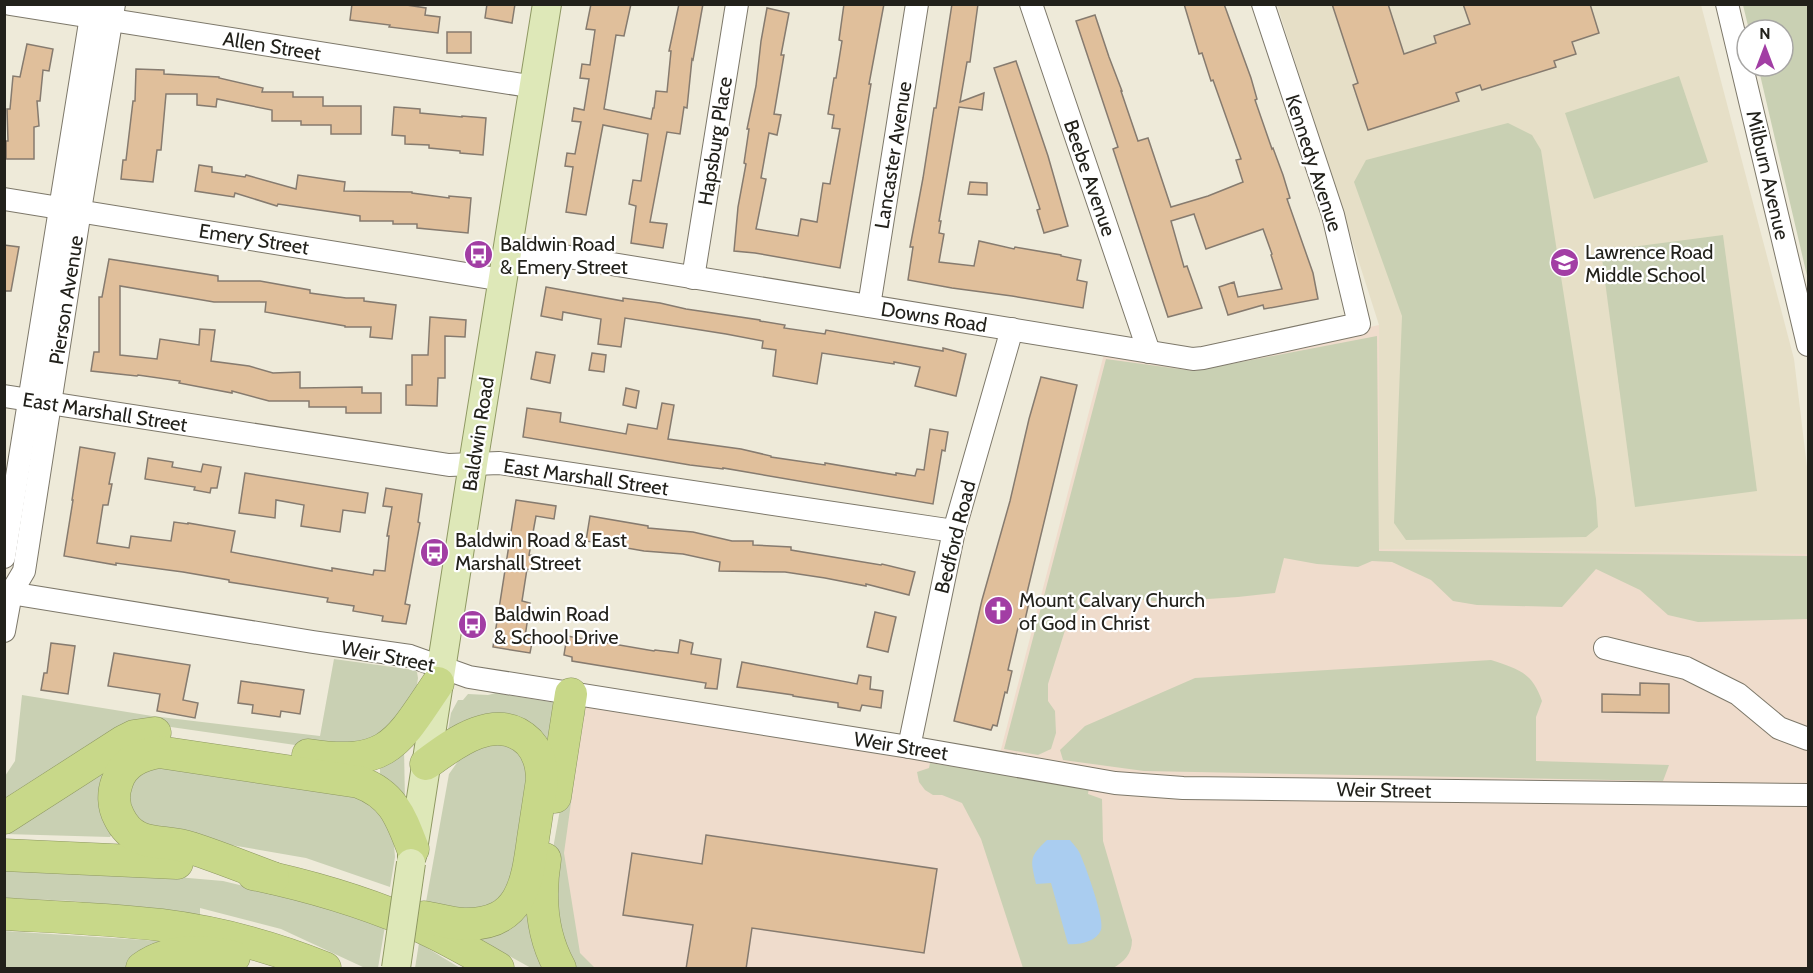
<svg xmlns="http://www.w3.org/2000/svg" width="1813" height="973" font-family="Cabin,sans-serif">
  <style>
    .industrial { fill: #efdccc }
    .built { fill: #e6dfc7 }
    .green { fill: #c9d0b3 }
    .water { fill: #aacdf0 }
    .building { fill: #e0bf9b; stroke: #867b6f; stroke-width: 1.5 }
    .lines { fill: none; stroke-linecap: round; stroke-linejoin: round }
    .minor-casing { stroke: #7d786a; stroke-width: 24 }
    .major-casing { stroke: #8e9862; stroke-width: 30 }
    .highway-casing { stroke: #8e9862; stroke-width: 33 }
    .minor { stroke: #fff; stroke-width: 22 }
    .major { stroke: #dee8b8; stroke-width: 28 }
    .highway { stroke: #c8d889; stroke-width: 32 }
    .major-bridge-casing { stroke: #8e9862; stroke-width: 30; stroke-linecap: butt }
    .major-bridge { stroke: #dee8b8; stroke-width: 28 }
    .labels { text-anchor: middle; dominant-baseline: central; stroke-width: 4.5; stroke-linejoin: round; paint-order: stroke }
    .street-label { font-size: 20px; fill: #22211b; stroke: #fff }
    .poi-label { font-size: 20px; fill: #22211b; stroke: #fff; text-anchor: start }
  </style>
  <rect width="100%" height="100%" fill="#eeead9"/>
  <!-- industrial -->
  <path class="industrial" d="M1379,325L1380,549L1808,554V968H590L578,958L560,856L588,692L999,757L1104,354L1196,365Z"/>
  <!-- built -->
  <path class="built" d="M1277,5H1701L1794,359L1808,475V554L1379,549V325Z"/>
  <!-- green -->
  <g class="green">
    <path d="M1743,5H1808V280L1758,66H1783V30H1749Z"/>
    <path d="M1679,76L1708,162L1594,199L1565,113Z"/>
    <path d="M1508,123L1532,135L1541,150L1596,499L1598,527L1586,537L1406,540L1394,523L1402,316L1354,182L1366,160Z"/>
    <path d="M1723,235L1757,491L1635,507L1601,251Z"/>
    <path d="M1377,336L1379,551L1808,556V630L1807,619L1698,622L1668,615L1640,590L1596,569L1562,607L1477,605L1453,601L1431,580L1392,562L1372,561L1358,567L1317,564L1284,558L1275,593L1238,597L1163,602L1097,595L1088,598L1067,624L1048,684V701L1055,711L1056,733L1051,749L1038,755L1004,749L1106,359L1194,371Z"/>
    <path d="M334,659L414,670L417,672L418,678L413,710L398,732L343,752L164,726L5,810V776L15,761L22,695L152,716L320,736Z"/>
    <path d="M1491,660C1518,669 1532,672 1542,701L1536,717V761L1669,765L1663,781L1144,771L1063,760L1060,750L1085,726L1195,678Z"/>
    <path d="M496,693L557,703L552,776L538,736H447L451,713L458,700H463L468,694L488,695Z"/>
    <path d="M583,706L585,714L582,724L564,853L580,953L595,968H572L550,890L554,843L578,709Z"/>
    <path d="M511,740L532,757L519,882L487,915L426,902L449,774L461,757L460,748Z"/>
    <path d="M404,747L405,802L380,783V760Z"/>
    <path d="M112,757L116,828L110,837L5,834V824Z"/>
    <path d="M156,761L369,792L393,832L395,857L390,887L306,858L196,839L158,836L127,812L133,772Z"/>
    <path d="M930,763L1089,787L1088,794L1102,799L1103,841L1132,940C1132,954 1124,962 1113,968H1023L981,839L962,803L942,795H933L925,790L919,782L917,772L929,768Z"/>
    <path d="M5,870L119,872L223,881L331,907L385,926L378,968H365L281,929L200,908V918L75,901L5,898Z"/>
    <path d="M537,876L552,968H531L477,938Z"/>
    <path d="M4,931L160,941L162,951L133,968H5Z"/>
    <path d="M419,943L460,968H415Z"/>
  </g>
  <!-- water -->
  <path class="water" d="M1047,840H1070C1074,845 1079,850 1081,856C1086,868 1105,919 1101,930C1096,942 1079,945 1068,944L1051,883L1036,884C1031,860 1028,858 1047,840Z"/>
  <!-- building -->
  <g class="building">
    <path d="M352,4H400L426,8L425,15L440,17L438,33L389,27L390,25L350,20Z"/>
    <path d="M487,4H515L512,23L485,18Z"/>
    <path d="M591,4H631L624,36L616,35L604,109L651,119L653,108H654L656,91L667,92L671,51H669L679,4H703L693,60L692,59L687,108L684,107L680,134L667,132L650,222L667,224L663,248L631,243L636,206L629,204L633,180L641,181L648,134L603,125L586,215L566,212L573,167L565,166L567,153L575,154L581,122L572,121L574,108L584,110L589,79L580,78L582,64L590,65L595,30L586,29Z"/>
    <path d="M844,4H884L869,84H871L861,144L840,268L755,253L734,251L738,207L746,164L744,163L749,129H747L756,86L761,41L767,8L789,13L781,55H784L774,114L781,115L777,135L769,133L761,178L766,179L756,229L798,236L801,219L817,222L823,183L830,184L840,129L832,128L834,115L828,114L834,78H836L842,41L839,40Z"/>
    <path d="M952,4H978L970,62H967L960,102L984,93L982,110L959,107L939,221H941L939,233L944,234L939,262L974,266L979,241L1014,249L1015,247L1061,255V256L1081,260L1077,280L1087,282L1083,308L1012,296L952,288L908,280L913,247H910L923,178L934,108H936Z"/>
    <path d="M1184,4H1224L1251,78L1257,99L1255,100L1272,149L1273,148L1283,175L1290,198L1287,199L1313,273L1318,299L1264,309L1263,305L1228,315L1219,287L1234,282L1238,297L1282,289L1271,255L1272,254L1263,229L1206,249L1194,214L1171,221L1184,267L1187,266L1202,308L1168,317L1113,149L1118,147L1076,21L1095,15L1109,57L1122,91H1121L1138,141L1148,138L1171,207L1208,196L1243,182L1236,160L1241,159L1213,80L1211,81L1202,53L1199,54Z"/>
    <path d="M1332,4H1388L1404,54L1436,43L1434,36L1470,24L1463,4H1590L1599,33L1572,42L1576,54L1554,61L1556,67L1482,90L1480,85L1456,93L1459,101L1368,130L1353,85L1358,83Z"/>
    <rect x="447" y="32" width="24" height="21"/>
    <path d="M27,44L53,49L49,71L43,70L40,101H37L39,126L34,127V159H6V141H8L7,109H10L13,76L20,77Z"/>
    <path d="M1016,61L1048,156L1068,226L1044,233L1037,210L1040,209L994,68Z"/>
    <path d="M136,69L164,70V74L219,77V78L263,88L262,92H293V97H323V106H361V134H331V125H301V121H272V110L217,99L216,107L197,105V94H166L161,150H157L153,182L121,179L123,160H126L133,101H135Z"/>
    <path d="M394,107L420,109V113L462,117V116L486,118L483,155L460,153V151L429,148V145L405,144V136L392,135Z"/>
    <path d="M199,165L212,167V172L245,177L246,175L296,189L298,175L345,182L344,191L412,192V193L449,198V196L471,198L468,233L417,228V224H393V221H360V216L278,204L277,206L235,193L234,197L195,191Z"/>
    <path d="M970,182L987,183V195L968,194Z"/>
    <path d="M4,245L19,247L11,291H4Z"/>
    <path d="M109,259L218,276V281H260L310,290V293L346,298H364V301L396,305L392,339L370,337L371,327H345V326L265,312L266,302H214L120,286V355L157,359L160,339L199,345L200,329L215,330L211,361L249,366L273,373L300,372V388L362,387V393H381V413H346V407H309V401H269L232,391V393L179,383L180,381L138,375L137,376L91,371L94,352H99V297H102Z"/>
    <path d="M546,287L623,301V298L660,303L686,309L760,320V321L785,325L784,328L825,334L826,330L943,351V348L966,354L956,396L915,386L920,367L894,362V364L822,353L817,384L773,376L776,350L762,348L763,341L726,334L625,318L621,347L598,344L601,319L563,312L562,320L541,316Z"/>
    <path d="M430,317L466,320L465,337L445,336V378H438L437,406L406,405V385H412V355H428Z"/>
    <path d="M536,352L555,355L550,383L531,379Z"/>
    <path d="M592,353L606,355L604,372L589,370Z"/>
    <path d="M1041,377L1077,385L1026,597L1030,598L1025,620L1020,619L1008,670L1012,671L1007,693L1005,692L997,726L993,725L991,730L954,721L982,600L1010,501L1029,419Z"/>
    <path d="M626,388L639,391L636,408L623,405Z"/>
    <path d="M662,403L674,405L668,439L741,449L771,456V457L825,465V463L896,475V473L915,476L917,469L924,470L930,429L948,432L945,451L942,450L933,504L723,468V469L690,465L523,437L527,408L561,413L560,422L626,434L628,424L657,429Z"/>
    <path d="M80,447L115,453L109,484H112L108,505H103L97,543L129,548L131,536L171,541L174,522L188,524V523L235,531L231,552L332,571V568L373,575L374,570L385,571L389,536H387L392,507L383,506L386,488L422,494L418,522L420,523L405,604L410,605L406,624L382,621L383,616L353,611L354,606L327,602L328,598L229,582V580L183,572L116,563V565L64,556L73,500H72Z"/>
    <path d="M148,458L173,462L172,467L201,472L203,464L221,467L217,488H211L210,493L194,490L195,487L145,479Z"/>
    <path d="M245,473L368,493L365,513L343,510L340,532L301,526L304,505L276,500L275,518L239,513Z"/>
    <path d="M516,500L556,506L554,519L536,516L534,527L529,555L536,556L534,570L527,569L522,601L530,603L525,637L533,638L530,653L493,647Z"/>
    <path d="M590,516L648,526V528L693,532L732,541H753V545L791,547V550L881,565L882,564L915,572L909,595L866,584V586L825,578L785,572L719,571L720,562L683,554L644,551L586,541Z"/>
    <path d="M875,612L896,617L888,652L867,647Z"/>
    <path d="M567,636L654,651L655,650L678,653L680,640L693,643L691,654L721,659L717,689L705,688L706,683L572,661V657L564,655Z"/>
    <path d="M51,643L75,646L68,694L41,690L44,673H47Z"/>
    <path d="M114,653L190,665L183,700L198,703L195,718L157,711L160,694L108,686Z"/>
    <path d="M742,662L857,684L859,675L871,677L870,689L883,691L881,708L862,705L860,711L838,707V703L793,696V695L737,687Z"/>
    <path d="M241,681L304,690L300,714L281,711L280,717L252,713L253,705L238,703Z"/>
    <path d="M1640,683L1669,684V713L1602,712V694L1640,695Z"/>
    <path d="M706,835L937,869L924,953L752,928L746,969H686L693,925L623,915L632,853L702,864Z"/>
  </g>
  <g class="lines">
    <defs>
      <g id="minor">
        <path d="M10,4L535,87"/>
        <path d="M1031,4L1149,352"/>
        <path d="M1727,4L1808,345"/>
        <path d="M4,199L503,280"/>
        <path d="M508,247L1193,359L1203,358L1359,324L1333,215L1263,4"/>
        <path d="M693,278L737,4"/>
        <path d="M869,306L917,4"/>
        <path d="M4,396L449,465L499,463L954,531"/>
        <path d="M4,557L93,4"/>
        <path d="M4,592L313,642L410,656L469,677L909,747L1115,783L1183,788L1808,795"/>
        <path d="M4,631L11,593L24,571L80,210L114,4"/>
        <path d="M1605,648L1686,668L1738,694L1779,728L1808,739"/>
        <path d="M909,747L954,531L1012,329"/>
      </g>
      <path id="major" d="M412,856L473,464L547,4"/>
      <g id="highway">
        <path d="M308,755C388,767 397,744 438,683"/>
        <path d="M555,797L571,694"/>
        <path d="M4,818L124,741L134,736L155,733"/>
        <path d="M4,855L177,863"/>
        <path d="M545,859C539,896 541,934 560,968"/>
        <path d="M253,874C306,885 358,900 408,921C439,934 469,951 498,968"/>
        <path d="M273,878C246,868 219,857 191,848C164,838 135,850 119,817C113,806 113,793 117,782C123,762 141,755 159,752L359,782C394,795 401,818 413,849"/>
        <path d="M4,914C57,917 109,919 161,925C217,932 273,947 325,968"/>
        <path d="M424,917C437,919 451,924 465,924C521,925 527,884 533,839C536,820 539,800 542,780C542,766 539,753 529,742C497,710 453,744 426,764"/>
        <path d="M142,968C168,949 203,950 234,957"/>
      </g>
    </defs>
    <!-- minor casing -->
    <use href="#minor" class="minor-casing"/>
    <!-- major casing -->
    <use href="#major" class="major-casing"/>
    <!-- highway casing -->
    <use href="#highway" class="highway-casing"/>
    <!-- minor -->
    <use href="#minor" class="minor"/>
    <!-- major -->
    <use href="#major" class="major"/>
    <!-- highway -->
    <use href="#highway" class="highway"/>
    <defs>
      <path id="major-bridge" d="M396,968L411,863"/>
    </defs>
    <!-- major-bridge casing -->
    <use href="#major-bridge" class="major-bridge-casing"/>
    <!-- major-bridge -->
    <use href="#major-bridge" class="major-bridge"/>
  </g>
  <!-- icons -->
  <defs>
    <symbol id="bus-disc" viewBox="-11 -11 22 22"><circle r="9.5" fill="#a23ea4" stroke="#fff"/><path d="M-5-6H5V4H4V6H2V4H-2V6H-4V4H-5ZM-3.5-4V0h7V-4ZM-3.5 1.2v1.5H-2V1.2ZM2 1.2v1.5H3.5V1.2Z" fill="#fff"/></symbol>
    <symbol id="school-disc" viewBox="-11 -11 22 22"><circle r="9.5" fill="#a23ea4" stroke="#fff"/><path d="M0-5L7-2L0 1L-7-2ZM-4 1L0 2.5L4 1V4Q0 6-4 4Z" fill="#fff"/></symbol>
    <symbol id="church-disc" viewBox="-11 -11 22 22"><circle r="9.5" fill="#a23ea4" stroke="#fff"/><path d="M-1.2-6h2.4v3.5h3.3v2.4h-3.3V6h-2.4V-.1h-3.3v-2.4h3.3Z" fill="#fff"/></symbol>
  </defs>
  <g fill-rule="evenodd">
    <use href="#bus-disc" x="462" y="238" width="33" height="33"/>
    <use href="#school-disc" x="1548" y="246" width="33" height="33"/>
    <use href="#bus-disc" x="418" y="536" width="33" height="33"/>
    <use href="#church-disc" x="982" y="594" width="33" height="33"/>
    <use href="#bus-disc" x="456" y="608" width="33" height="33"/>
  </g>
  <g class="labels">
    <!-- street labels -->
    <g class="street-label">
      <text transform="translate(272 46) rotate(9)">Allen Street</text>
      <text transform="translate(715 141) rotate(-81)">Hapsburg Place</text>
      <text transform="translate(893 155) rotate(-81)">Lancaster Avenue</text>
      <text transform="translate(1314 163) rotate(72)">Kennedy Avenue</text>
      <text transform="translate(1768 175) rotate(77)">Milburn Avenue</text>
      <text transform="translate(1090 178) rotate(71)">Beebe Avenue</text>
      <text transform="translate(254 239) rotate(9)">Emery Street</text>
      <text transform="translate(66 300) rotate(-81)">Pierson Avenue</text>
      <text transform="translate(934 317) rotate(9)">Downs Road</text>
      <text transform="translate(105 412) rotate(9)">East Marshall Street</text>
      <text transform="translate(478 434) rotate(-81)">Baldwin Road</text>
      <text transform="translate(586 477) rotate(8)">East Marshall Street</text>
      <text transform="translate(955 537) rotate(-76)">Bedford Road</text>
      <text transform="translate(388 656) rotate(11)">Weir Street</text>
      <text transform="translate(901 746) rotate(9)">Weir Street</text>
      <text transform="translate(1384 790) rotate(1)">Weir Street</text>
    </g>
    <!-- poi labels -->
    <g class="poi-label">
      <text x="500" y="244">Baldwin Road<tspan x="500" dy="23">&amp; Emery Street</tspan></text>
      <text x="1585" y="252">Lawrence Road<tspan x="1585" dy="23">Middle School</tspan></text>
      <text x="455" y="540">Baldwin Road &amp; East<tspan x="455" dy="23">Marshall Street</tspan></text>
      <text x="1019" y="600">Mount Calvary Church<tspan x="1019" dy="23">of God in Christ</tspan></text>
      <text x="494" y="614">Baldwin Road<tspan x="494" dy="23">&amp; School Drive</tspan></text>
    </g>
  </g>
  <!-- border -->
  <rect width="1813" height="973" fill="none" stroke="#22211b" stroke-width="12"/>
  <!-- north arrow -->
  <g transform="translate(1765 48)"><circle r="28" fill="#ffffff" stroke="#a7a6a4" stroke-width="1.5"/>
  <path d="M0-4.5L10 22L0 15L-10 22Z" fill="#a23ea4"/>
  <text y="-9" font-size="16" font-weight="bold" text-anchor="middle" fill="#22211b">N</text>
  </g>
</svg>
